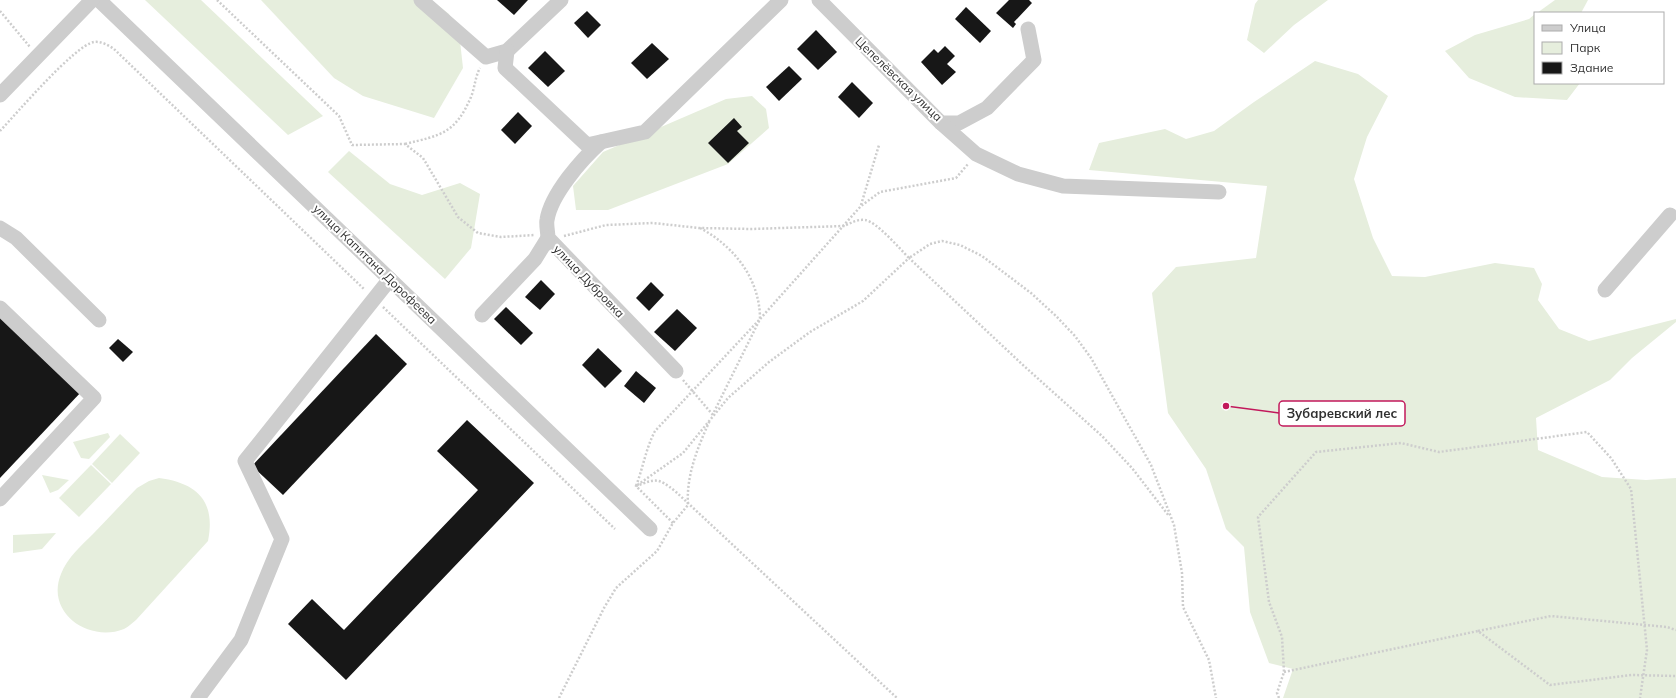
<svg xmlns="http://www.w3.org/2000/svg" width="1676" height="698" font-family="Mulish,sans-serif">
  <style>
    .green { fill: #e6eedd }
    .building { fill: #171717 }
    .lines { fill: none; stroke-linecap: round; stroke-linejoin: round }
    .path { stroke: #cdcdcd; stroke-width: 2.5; stroke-dasharray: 2 2; stroke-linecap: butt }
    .minor { stroke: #cdcdcd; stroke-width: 15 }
    .labels { text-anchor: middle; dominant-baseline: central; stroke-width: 4; stroke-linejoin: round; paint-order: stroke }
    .street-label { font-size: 12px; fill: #303030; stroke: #fff }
    .leader { fill: none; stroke: #c2185b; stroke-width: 1.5 }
    .callout-dot { fill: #c2185b; stroke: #fff; stroke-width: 1.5 }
    .callout { fill: #fff; stroke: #c2185b; stroke-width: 1.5 }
    .callout-label { font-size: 13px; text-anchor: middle; font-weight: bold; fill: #303030 }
  </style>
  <rect width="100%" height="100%" fill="#fff"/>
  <!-- green -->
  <g class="green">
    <path d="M145,0H201L323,116L288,135Z"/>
    <path d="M261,0H431L449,14L460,41L463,68L434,118L363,96L334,78Z"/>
    <path d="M1258,0H1328L1294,25L1264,53L1247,40L1255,4Z"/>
    <path d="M1555,0H1588L1581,13H1537Z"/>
    <path d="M1535,14V83H1580L1567,100L1515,97L1469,78L1445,51L1475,35L1529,19Z"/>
    <path d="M1315,61L1358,74L1388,96L1367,137L1354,179L1373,238L1392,276L1425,277L1495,263L1534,268L1542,284L1538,300L1559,329L1589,341L1676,319V322L1632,358L1610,380L1536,418L1538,450L1602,477L1646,480L1676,478V698H1283L1293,669L1269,663L1250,612L1244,547L1226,529L1206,469L1168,413L1152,293L1176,267L1256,258L1267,186L1089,170L1099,143L1165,129L1186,139L1214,131L1254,102Z"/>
    <path d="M752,96L766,109L769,128L728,164L608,210H576L573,186L603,152L726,99Z"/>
    <path d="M349,151L390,184L422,195L460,183L480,194L471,248L445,279L328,172Z"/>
    <path d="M108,433L110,437L89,459L81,458L73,442Z"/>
    <path d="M120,434L140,453L112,483L92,464Z"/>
    <path d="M91,465L111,484L79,517L59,498Z"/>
    <path d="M42,475L69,480L58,490L50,493Z"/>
    <path d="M159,478C197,483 216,501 208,541L136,620C132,623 128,627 124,629C89,643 45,613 61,574C67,558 81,546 93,534C108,519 122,503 137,488L149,481Z"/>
    <path d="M56,533L42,549L13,553V535Z"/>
  </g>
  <!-- building -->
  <g class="building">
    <path d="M497,0H528L514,15Z"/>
    <path d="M1009,0H1029L1032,3L1014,22L1016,24L1013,28L996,13Z"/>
    <path d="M966,7L991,31L980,43L955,19Z"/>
    <path d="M587,11L601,25L588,38L574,23Z"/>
    <path d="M816,30L837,52L818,70L797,49Z"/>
    <path d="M652,43L669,59L647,79L631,63Z"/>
    <path d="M945,46L955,56L947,64L956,72L942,85L921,62L934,49L938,53Z"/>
    <path d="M545,51L565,71L548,87L528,68Z"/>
    <path d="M789,66L802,79L779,101L766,87Z"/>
    <path d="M852,82L873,103L859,118L838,97Z"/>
    <path d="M518,112L532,126L515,144L501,130Z"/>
    <path d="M734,118L742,127L737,131L749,143L728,163L708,143Z"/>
    <path d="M541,280L555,294L540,310L525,297Z"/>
    <path d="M651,282L664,295L649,311L636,298Z"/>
    <path d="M506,307L533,333L521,345L494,319Z"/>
    <path d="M677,309L697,328L675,351L654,332Z"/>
    <path d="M0,314L82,391L0,478Z"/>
    <path d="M376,334L407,364L283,495L252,466Z"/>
    <path d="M118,339L133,352L123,362L109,348Z"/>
    <path d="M598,348L622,371L605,388L582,365Z"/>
    <path d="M636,371L656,388L644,403L624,386Z"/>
    <path d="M467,420L534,483L346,680L288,624L312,599L344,630L478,490L437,451Z"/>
  </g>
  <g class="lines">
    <!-- path -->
    <g class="path">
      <path d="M217,0L339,116L352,145L405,144L423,158L458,217L478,233L501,237L535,235"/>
      <path d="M0,11L30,47"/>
      <path d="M0,131C16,114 75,45 94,42C101,41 108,45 114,49L365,290"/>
      <path d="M405,144C441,135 455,134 471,97C475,87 475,77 480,68"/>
      <path d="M861,205L879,145"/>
      <path d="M700,228C734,246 760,279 760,319L655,431C646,448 643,468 636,486L683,453L728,398L769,362L810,332L863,301L909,258L1024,366L1102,436L1132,468L1169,516"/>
      <path d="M564,236L606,225L653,223L699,228L751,229L844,226C851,223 857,219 865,220C876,221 900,249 909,258L930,244L942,241L960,245L982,256L1031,293L1056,316L1075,336L1091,358L1151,465L1174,525L1182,573L1183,607L1209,660L1216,698"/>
      <path d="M383,307L615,529"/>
      <path d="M683,380L713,415"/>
      <path d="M714,412L760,319L861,206L880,192L956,178L968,164"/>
      <path d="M673,523L636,486C656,479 657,477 675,491L897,698"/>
      <path d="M1478,631L1551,616L1667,627L1676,630"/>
      <path d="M1284,672L1478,631L1550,685L1632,675L1676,676"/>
      <path d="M559,698L604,608L616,588L657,551L673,523L688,505C686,475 698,447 710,420"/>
      <path d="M1279,698L1277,693L1284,672L1282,637L1269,602L1258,517L1316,452L1401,443L1439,452L1587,432L1611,458L1631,489L1647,650L1640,698"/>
    </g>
    <!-- minor -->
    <g class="minor">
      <path d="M99,0L650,529"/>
      <path d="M421,0L486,57L507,51L561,0"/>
      <path d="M819,0L941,123H959L987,108L1034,60L1028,29"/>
      <path d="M507,51L505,68L587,145L645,132L781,0"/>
      <path d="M0,95L92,0"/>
      <path d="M941,123L976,154L1018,174L1063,186L1219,192"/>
      <path d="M601,142C582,159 551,194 547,220C546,225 548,233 548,238L676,371"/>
      <path d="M0,228L16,238L99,320"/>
      <path d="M1605,290L1670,215"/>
      <path d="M0,308L94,398L0,499"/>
      <path d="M482,315L535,259L548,238"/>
      <path d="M198,698L241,640L282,539L245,461L390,279"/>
    </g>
  </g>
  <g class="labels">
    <!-- street labels -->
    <g class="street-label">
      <text transform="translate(899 79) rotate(44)">Цепелёвская улица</text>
      <text transform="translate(375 264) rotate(44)">улица Капитана Дорофеева</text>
      <text transform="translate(589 281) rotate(46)">улица Дубровка</text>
    </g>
  </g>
  <!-- callouts -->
  <path class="leader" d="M1226 406L1279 413"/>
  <circle class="callout-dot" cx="1226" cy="406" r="4"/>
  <rect class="callout" x="1279" y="401" width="126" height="25" rx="4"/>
  <g class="callout-label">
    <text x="1342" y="418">Зубаревский лес</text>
  </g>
  <!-- legend -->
  <rect x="1534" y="12" width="130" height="72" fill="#ffffff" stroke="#acacac"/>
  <rect x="1542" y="25" width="20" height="6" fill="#cdcdcd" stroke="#acacac"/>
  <text x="1570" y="32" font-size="12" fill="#303030">Улица</text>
  <rect x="1542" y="42" width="20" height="12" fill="#e6eedd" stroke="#acacac"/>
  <text x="1570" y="52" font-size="12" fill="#303030">Парк</text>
  <rect x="1542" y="62" width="20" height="12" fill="#171717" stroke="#acacac"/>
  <text x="1570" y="72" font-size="12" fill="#303030">Здание</text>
</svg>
